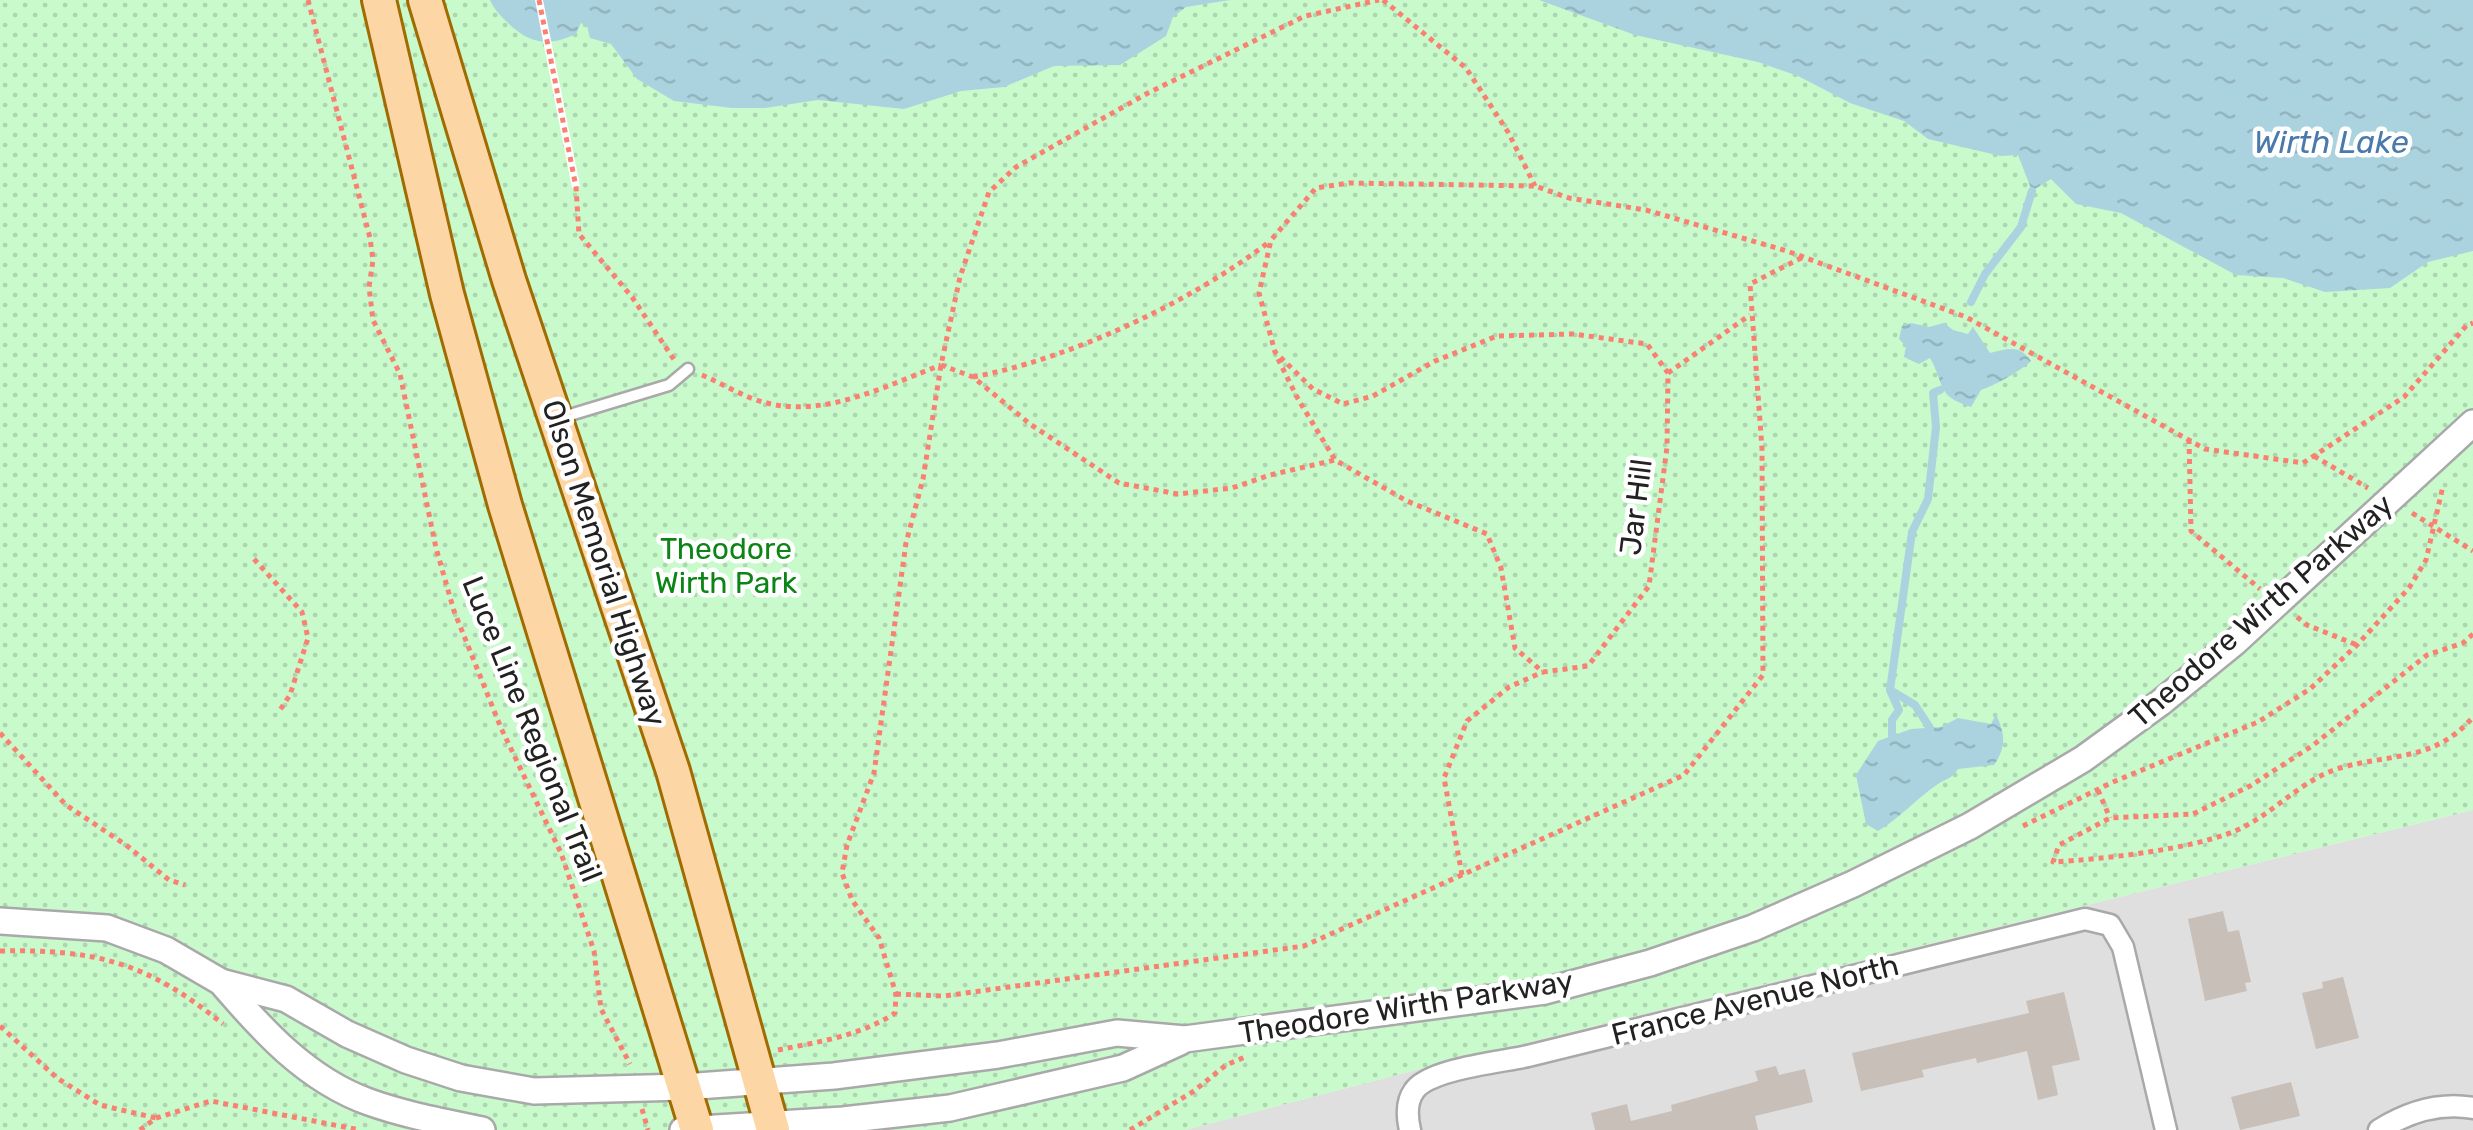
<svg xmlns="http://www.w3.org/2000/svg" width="2473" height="1130" font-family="Rubik,sans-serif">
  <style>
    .residential { fill: #e0dfdf }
    .park { fill: url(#park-dots) }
    .water { fill: url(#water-ripples) }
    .pier { fill: #fff }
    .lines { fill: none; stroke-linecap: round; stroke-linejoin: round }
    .stream { stroke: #aad3df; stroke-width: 8 }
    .building { fill: #c7bfb8 }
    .service-casing { stroke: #a9a9a9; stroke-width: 15 }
    .minor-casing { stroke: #a9a9a9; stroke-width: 25 }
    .tertiary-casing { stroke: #a9a9a9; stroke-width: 30 }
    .primary-casing { stroke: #a06b00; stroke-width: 38 }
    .path { stroke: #fa8072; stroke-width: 5; stroke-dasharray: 5 5; stroke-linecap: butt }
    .service { stroke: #fff; stroke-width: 10 }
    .minor { stroke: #fff; stroke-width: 20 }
    .tertiary { stroke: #fff; stroke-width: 25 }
    .primary { stroke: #fcd6a4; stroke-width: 32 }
    .labels { text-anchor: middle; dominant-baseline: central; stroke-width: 9; stroke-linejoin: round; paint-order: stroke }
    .street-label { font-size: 30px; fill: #222; stroke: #fff }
    .park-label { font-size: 30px; fill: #0c8416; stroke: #fff }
    .water-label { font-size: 32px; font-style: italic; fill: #4a7aab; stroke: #fff }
  </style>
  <defs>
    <pattern id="park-dots" width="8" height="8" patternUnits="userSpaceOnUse" patternTransform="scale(2.5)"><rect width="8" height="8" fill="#c8facc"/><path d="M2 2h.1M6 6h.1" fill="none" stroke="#acd6af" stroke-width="1.8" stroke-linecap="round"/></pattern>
    <pattern id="water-ripples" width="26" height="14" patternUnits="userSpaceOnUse" patternTransform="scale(2.5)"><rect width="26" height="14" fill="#aad3df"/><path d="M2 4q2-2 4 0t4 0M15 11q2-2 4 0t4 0" fill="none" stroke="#92b5bf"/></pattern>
  </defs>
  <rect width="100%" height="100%" fill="#f2efe9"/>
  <!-- residential -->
  <path class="residential" d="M2473,810V1130H1185L1424,1068Z"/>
  <!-- park -->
  <path class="park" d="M0,0H2473V810L1424,1068L1185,1130H0Z"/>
  <!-- water -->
  <g class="water">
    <path d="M490,0H1230L1186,7L1173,17L1166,36L1120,65L1054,66L1004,87L961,91L904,109L818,100L765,108H732L674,101L637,79L611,44L590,38L587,26L581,23L576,34C550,46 532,45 510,25C502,17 495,11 490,0Z"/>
    <path d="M1539,0H2473V251L2428,262L2390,288L2325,292L2283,278L2236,275L2121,213L2076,204L2051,179L2032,191L2018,155L2001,156L1928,139L1904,121L1850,103L1798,76L1758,62L1635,35Z"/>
    <path d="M1911,323L1929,327L1944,323L1953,330L1968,334L1973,327L1990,353C2008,349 2019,344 2031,361C2022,370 1994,386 1981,390L1971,407C1935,395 1946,386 1930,358L1919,364L1904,357L1906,346L1899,339L1902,326Z"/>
    <path d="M1996,714C2005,735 2007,745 1994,765L1958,769C1952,779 1947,778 1938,784C1917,798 1900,818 1878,831L1866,824L1856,775L1878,741L1911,729L1941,727L1958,718L1991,724Z"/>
  </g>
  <!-- pier -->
  <path class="pier" d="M535,0H543L580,186L572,188Z"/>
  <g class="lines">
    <!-- stream -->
    <g class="stream">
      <path d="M1971,302L1985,274L2021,227L2032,191"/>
      <path d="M1890,690L1899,710L1892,720V736"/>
      <path d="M1930,728L1915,705L1890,690L1912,532L1928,499L1936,427L1933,393L1940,390"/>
    </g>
  </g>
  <!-- building -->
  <g class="building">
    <path d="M2223,911L2228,932L2239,930L2251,982L2245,983L2247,991L2205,1001L2188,919Z"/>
    <path d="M2343,977L2359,1038L2316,1049L2302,993L2323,988L2322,982Z"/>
    <path d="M2064,992L2080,1060L2052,1066L2058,1095L2038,1100L2027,1051L1977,1063L1976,1058L1922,1070L1924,1077L1861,1091L1852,1053L2029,1013L2026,1001Z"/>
    <path d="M1776,1066L1779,1075L1805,1069L1813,1102L1755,1116L1758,1130H1595L1591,1113L1627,1104L1631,1121L1672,1111L1671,1105L1758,1081L1755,1071Z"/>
    <path d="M2291,1082L2300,1116L2240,1130L2231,1097Z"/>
  </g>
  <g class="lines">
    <defs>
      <path id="service" d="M560,418L669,385L688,369"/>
      <g id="minor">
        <path d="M1410,1130C1407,1117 1406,1102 1414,1091C1428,1069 1502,1062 1528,1056L2085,919L2110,925L2123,947L2166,1130"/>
        <path d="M2379,1130C2408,1112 2439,1102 2473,1108"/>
      </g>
      <g id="tertiary">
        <path d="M0,921L107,928L166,950L221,982L286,999L347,1034L406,1060L461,1078L534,1091L684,1087L834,1076L998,1055L1117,1033L1185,1039L1545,991L1650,963L1753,928L1853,884L1970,826L2083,759L2160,703L2235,642L2473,423"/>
        <path d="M221,982C262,1030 307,1080 369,1102C405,1115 445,1122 482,1130"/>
        <path d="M683,1130L843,1120L950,1108L1123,1068L1180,1042"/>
      </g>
      <g id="primary">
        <path d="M379,0L447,294L505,505L697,1130"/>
        <path d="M425,0L509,280L673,771L773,1130"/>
      </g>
    </defs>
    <!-- service casing -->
    <use href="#service" class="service-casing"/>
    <!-- minor casing -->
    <use href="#minor" class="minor-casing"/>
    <!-- tertiary casing -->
    <use href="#tertiary" class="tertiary-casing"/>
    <!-- primary casing -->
    <use href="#primary" class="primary-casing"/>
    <!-- path -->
    <g class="path">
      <path d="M308,0L370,238L373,260L369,287L373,320L400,374L436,548L454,611L501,728L561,853L594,951L601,1009L630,1064"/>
      <path d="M539,0L576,187L579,234L632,297L675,361"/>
      <path d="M1383,0L1466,68L1508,132L1535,186"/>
      <path d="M1278,359L1298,399L1335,460"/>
      <path d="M941,365L973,377L1030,424L1119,483L1178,494L1232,488L1270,475L1335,460L1407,501L1487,534L1501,568L1515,648L1543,672L1588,666L1649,586L1667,447L1668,373L1647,344L1573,334L1497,336L1435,361L1373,396L1343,404L1313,389L1275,352L1259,293L1271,240L1316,188L1349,183L1535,186L1569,198L1646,210L1787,251L1966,317L2205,449L2303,463L2404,397L2467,325L2473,323"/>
      <path d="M1668,373L1750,315"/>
      <path d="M702,375C723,384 745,398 767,403C825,418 888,385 941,365"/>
      <path d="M973,377C1070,359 1191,302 1269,242"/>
      <path d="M2189,439L2191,531L2260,589"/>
      <path d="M2314,456L2368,488"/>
      <path d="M2412,513L2473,551"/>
      <path d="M254,559L302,612L308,638L290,695L278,713"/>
      <path d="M2297,617L2307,625L2357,645"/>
      <path d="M2473,634L2463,643L2427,655L2312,746L2250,786L2193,814L2110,818L2059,845L2053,862C2104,859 2188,850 2235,831C2273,815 2300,780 2340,768C2392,753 2434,762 2473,717"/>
      <path d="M0,733L66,805L126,845L169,880L185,885"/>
      <path d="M2098,790L2110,818"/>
      <path d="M2023,826L2113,782L2258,722L2310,689L2357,645L2409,588L2426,560L2443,486"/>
      <path d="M1462,875L1444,778L1467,721L1509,687L1543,672"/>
      <path d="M0,951C97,949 148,963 223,1024"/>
      <path d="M896,994L944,996L1304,946L1684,775L1763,675L1762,449L1750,284L1803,257"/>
      <path d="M0,1026L57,1078L100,1105L156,1118"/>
      <path d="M778,1050C817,1042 861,1036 895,1013L896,994L879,938L852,900L842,873L847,845L874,773L906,543L923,479L941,365L960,277L989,192L1016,167L1148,93L1305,16L1379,0"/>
      <path d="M642,1109L648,1130"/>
      <path d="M140,1130L156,1118L211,1101L360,1130"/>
      <path d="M1130,1130L1194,1091L1226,1065L1245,1057"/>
    </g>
    <!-- service -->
    <use href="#service" class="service"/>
    <!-- minor -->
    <use href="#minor" class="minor"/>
    <!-- tertiary -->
    <use href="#tertiary" class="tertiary"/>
    <!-- primary -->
    <use href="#primary" class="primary"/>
  </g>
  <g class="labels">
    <!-- street labels -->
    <g class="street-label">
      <text transform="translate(1636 507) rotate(-83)">Jar Hill</text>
      <text transform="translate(604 563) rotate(72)">Olson Memorial Highway</text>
      <text transform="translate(2261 611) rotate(-41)">Theodore Wirth Parkway</text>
      <text transform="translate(532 729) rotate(68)">Luce Line Regional Trail</text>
      <text transform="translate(1755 1000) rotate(-14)">France Avenue North</text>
      <text transform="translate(1406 1007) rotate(-9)">Theodore Wirth Parkway</text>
    </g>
    <!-- park labels -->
    <g class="park-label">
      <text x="726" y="549">Theodore<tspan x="726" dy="34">Wirth Park</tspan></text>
    </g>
    <!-- water labels -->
    <g class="water-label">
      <text x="2331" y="142">Wirth Lake</text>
    </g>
  </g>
</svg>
